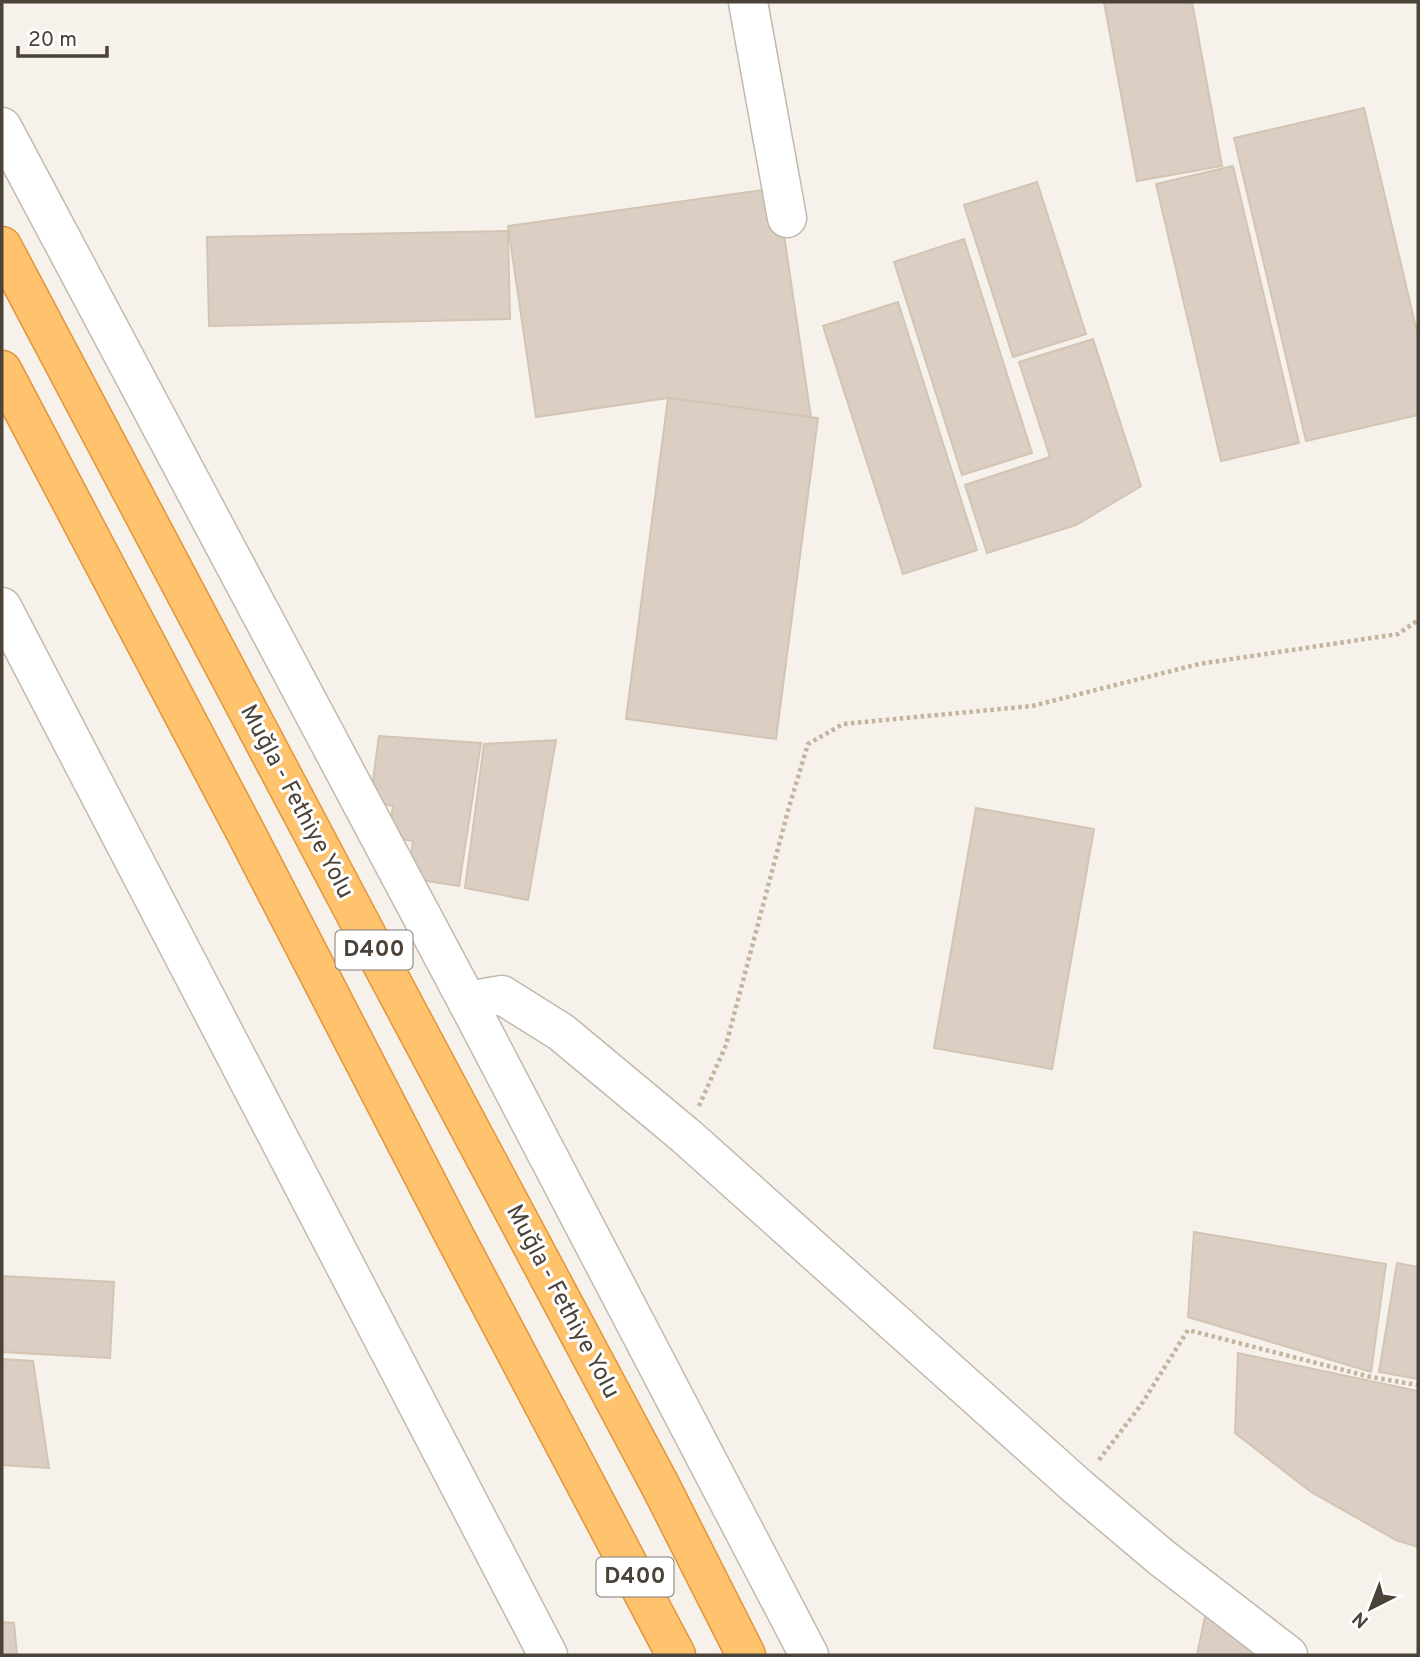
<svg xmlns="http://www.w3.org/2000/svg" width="1420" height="1657" font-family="Overpass,sans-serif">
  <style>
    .building { fill: #dbcfc3; stroke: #d3c4b3; stroke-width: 2 }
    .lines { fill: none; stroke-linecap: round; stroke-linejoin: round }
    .minor-casing { stroke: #c2b9ad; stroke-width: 41 }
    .highway-casing { stroke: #e1953a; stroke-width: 41 }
    .path { stroke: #c4b39e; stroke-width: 4.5; stroke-dasharray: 3.5 3.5; stroke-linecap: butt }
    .minor { stroke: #fff; stroke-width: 38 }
    .highway { stroke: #ffc26d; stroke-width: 38 }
    .labels { text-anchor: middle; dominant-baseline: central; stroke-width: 6; stroke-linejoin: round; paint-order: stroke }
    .shield { fill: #fff; stroke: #817b74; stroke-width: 2 }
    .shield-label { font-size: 23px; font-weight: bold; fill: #4b4238 }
    .street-label { font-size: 24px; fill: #4b4238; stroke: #fff }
  </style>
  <rect width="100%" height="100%" fill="#f6f2eb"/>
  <!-- building -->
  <g class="building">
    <path d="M1104,2H1192L1222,166L1137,181Z"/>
    <path d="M1364,108L1418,336V415L1306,441L1234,138Z"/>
    <path d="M1233,166L1299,443L1221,461L1156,184Z"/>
    <path d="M1037,182L1086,334L1013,357L964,205Z"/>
    <path d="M777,188L811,417L668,398L536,417L508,226Z"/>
    <path d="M508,231L510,319L209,326L207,237Z"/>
    <path d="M964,239L1032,453L962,475L894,262Z"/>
    <path d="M898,302L977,550L903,574L823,326Z"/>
    <path d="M1093,339L1141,486L1076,525L987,553L965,485L1050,457L1019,362Z"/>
    <path d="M668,398L818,418L776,739L626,719Z"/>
    <path d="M379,736L481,743L459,886L408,878L413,841L388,837L393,806L370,802Z"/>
    <path d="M556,740L528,900L465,888L484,744Z"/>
    <path d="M976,808L1094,829L1052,1069L934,1048Z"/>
    <path d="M1194,1232L1386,1264L1371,1372L1188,1317Z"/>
    <path d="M1397,1263L1418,1267V1379L1379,1372Z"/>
    <path d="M2,1276L114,1282L110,1358L2,1352Z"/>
    <path d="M1238,1353L1418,1391V1547L1396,1540L1311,1492L1235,1433Z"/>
    <path d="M2,1359L33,1361L49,1468L2,1465Z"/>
    <path d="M1208,1602L1274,1655H1197Z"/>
    <path d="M2,1622L14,1623L17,1655H2Z"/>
  </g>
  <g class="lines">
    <defs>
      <g id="minor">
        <path d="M748,2L787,218"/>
        <path d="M2,127L467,1001L809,1655"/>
        <path d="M2,607L548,1655"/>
        <path d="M467,1001L502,995L561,1032L686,1136L1078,1487L1162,1558L1288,1655"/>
      </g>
      <g id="highway">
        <path d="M2,246L374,949L661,1487L746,1655"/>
        <path d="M2,370L246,833L454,1235L676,1655"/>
      </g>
    </defs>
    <!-- minor casing -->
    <use href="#minor" class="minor-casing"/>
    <!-- highway casing -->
    <use href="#highway" class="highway-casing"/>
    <!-- path -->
    <g class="path">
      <path d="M699,1106L726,1045L789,807L808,744L843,724L1032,706L1199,664L1398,634L1418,620"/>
      <path d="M1099,1460L1141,1405L1188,1330L1371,1377L1418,1385"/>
    </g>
    <!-- minor -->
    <use href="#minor" class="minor"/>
    <!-- highway -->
    <use href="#highway" class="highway"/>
  </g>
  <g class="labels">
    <!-- shield labels -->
    <g class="shield">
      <rect x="335.5" y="930.5" width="77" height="39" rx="5"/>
      <rect x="596.5" y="1557.5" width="77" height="39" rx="5"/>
    </g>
    <g class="shield-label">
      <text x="374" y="950">D400</text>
      <text x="635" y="1577">D400</text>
    </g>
    <!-- street labels -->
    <g class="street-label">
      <text transform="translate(296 802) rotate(62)">Muğla - Fethiye Yolu</text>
      <text transform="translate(562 1302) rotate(62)">Muğla - Fethiye Yolu</text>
    </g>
  </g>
  <!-- border -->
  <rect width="1420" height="1657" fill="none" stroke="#4b4238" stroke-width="7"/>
  <!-- north arrow -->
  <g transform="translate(1371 1608) rotate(222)" stroke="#ffffff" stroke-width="5" paint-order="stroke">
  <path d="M0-5L12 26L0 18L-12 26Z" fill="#4b4238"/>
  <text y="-10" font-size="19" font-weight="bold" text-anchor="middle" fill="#4b4238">N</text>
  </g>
  <!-- scale -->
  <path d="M18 46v10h89v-10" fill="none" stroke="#4b4238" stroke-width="3.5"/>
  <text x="28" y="46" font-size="21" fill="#4b4238" stroke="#ffffff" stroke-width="5" paint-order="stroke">20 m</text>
</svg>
